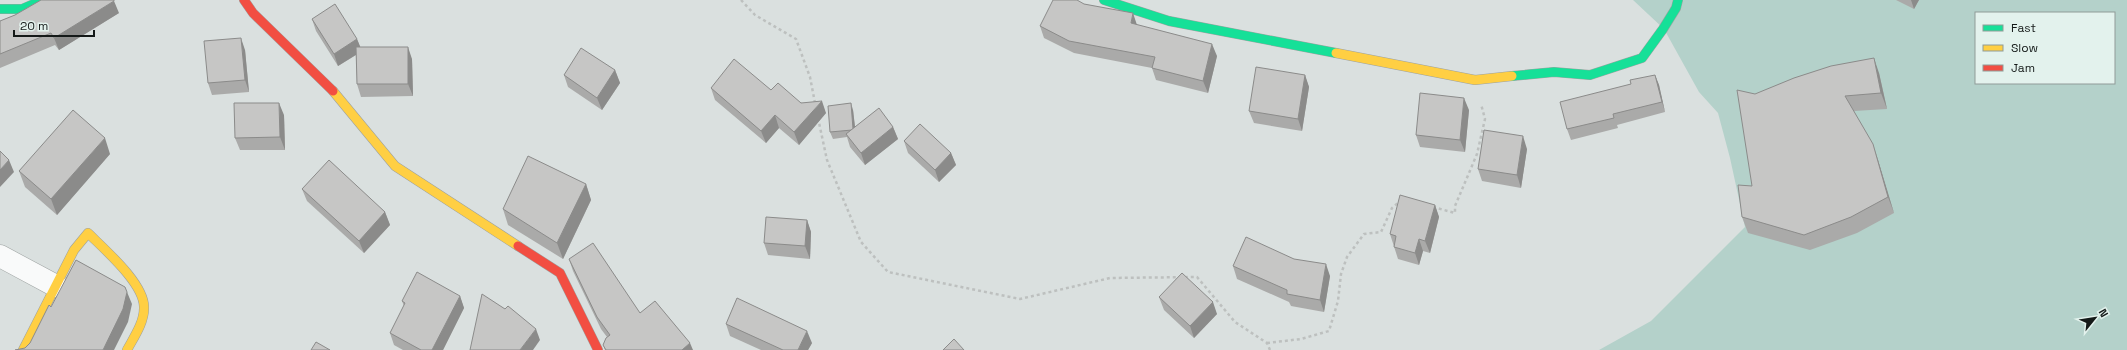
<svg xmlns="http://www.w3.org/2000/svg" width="2127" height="350" font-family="'Space Grotesk',sans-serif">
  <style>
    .green { fill: #b4d1ca; fill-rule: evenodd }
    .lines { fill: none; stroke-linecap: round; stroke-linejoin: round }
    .street-casing { stroke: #9da2a1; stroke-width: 23 }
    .fast-casing { stroke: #9da2a1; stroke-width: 10 }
    .slow-casing { stroke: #9da2a1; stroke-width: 10 }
    .jam-casing { stroke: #9da2a1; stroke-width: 10 }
    .path { stroke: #bdc0bf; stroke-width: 2.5; stroke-dasharray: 3 3; stroke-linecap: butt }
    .street { stroke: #f9fafa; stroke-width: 22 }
    .fast { stroke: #16e098; stroke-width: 9 }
    .slow { stroke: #ffcf43; stroke-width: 9 }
    .jam { stroke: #f24e42; stroke-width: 9 }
    .wall { fill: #aaaaa9 }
    .shaded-wall { fill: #8b8b8a }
    .building { fill: #c6c6c5; stroke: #8b8b8a }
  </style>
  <rect width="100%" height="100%" fill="#dae0df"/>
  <!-- green -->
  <path class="green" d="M1633,0H2127V350H1599L1651,321L1745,227L1730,158L1718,113L1699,92L1664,29ZM1976,13H2114V83H1976Z"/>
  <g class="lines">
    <defs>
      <path id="street" d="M0,256L56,286"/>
      <g id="fast">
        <path d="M1104,0L1169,21L1336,53"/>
        <path d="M0,9H22L43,0"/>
        <path d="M1512,76L1554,72L1590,75L1642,58L1663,29L1676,8L1678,0"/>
      </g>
      <g id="slow">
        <path d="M1336,53L1475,80L1512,76"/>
        <path d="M333,91L395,166L518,246"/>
        <path d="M23,350L74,250L88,233C104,249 145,284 144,308C144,323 134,337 127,350"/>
      </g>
      <g id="jam">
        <path d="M244,0L253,13L333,91"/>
        <path d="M518,246L560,273L598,350"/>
      </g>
    </defs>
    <!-- street casing -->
    <use href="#street" class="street-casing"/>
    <!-- fast casing -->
    <use href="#fast" class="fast-casing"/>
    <!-- slow casing -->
    <use href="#slow" class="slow-casing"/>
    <!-- jam casing -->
    <use href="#jam" class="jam-casing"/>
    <!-- path -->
    <g class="path">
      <path d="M741,0L755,15L796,39L810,77L815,103"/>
      <path d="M818,118L827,160L861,242L888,272L1020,299L1110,278L1197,277L1235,322L1267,343L1270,350"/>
      <path d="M1433,207L1455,213V206L1477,154L1485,119L1481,104"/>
      <path d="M1267,343L1301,339L1329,331L1338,301L1341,274L1347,257L1364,234L1381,232L1392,208L1399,202"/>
    </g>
    <!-- street -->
    <use href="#street" class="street"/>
    <!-- fast -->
    <use href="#fast" class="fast"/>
    <!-- slow -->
    <use href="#slow" class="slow"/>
    <!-- jam -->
    <use href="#jam" class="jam"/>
  </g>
  <!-- wall -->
  <g class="wall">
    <path d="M1896,0H1919L1914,9Z"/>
    <path d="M1084,4L1217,56L1208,93L1156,80L1152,68L1074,53L1044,38L1040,26Z"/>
    <path d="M119,13L59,50L55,45L0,68V21L15,15Z"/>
    <path d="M312,19L357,39L360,47L412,59L413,96L361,97L357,84L356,55L338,66L316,31Z"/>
    <path d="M245,50L249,92L212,95L208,83Z"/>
    <path d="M615,70L620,83L602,110L568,87L564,75Z"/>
    <path d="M1879,73L1887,109L1854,111L1878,160L1894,213L1857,233L1810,250L1748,233L1742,217L1752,186L1755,94Z"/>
    <path d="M1305,75L1309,87L1302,131L1254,123L1249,111Z"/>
    <path d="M1655,75L1659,85L1665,112L1617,125L1618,128L1571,140L1567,129L1631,84Z"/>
    <path d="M711,88L771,90L826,113L799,145L779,128L766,143L715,100Z"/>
    <path d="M853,110L855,127H893L898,139L865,165L850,147L847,137L833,139L830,132Z"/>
    <path d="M1469,110L1465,152L1420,147L1416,135Z"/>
    <path d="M284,115L285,150H240L235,138Z"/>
    <path d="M904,141L951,153L956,165L939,182L908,153Z"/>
    <path d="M1527,149L1521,188L1482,181L1478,169Z"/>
    <path d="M110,154L57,215L25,187L19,171Z"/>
    <path d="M586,184L591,200L563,259L508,225L503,209Z"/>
    <path d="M302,189L385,212L390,225L364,253L307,201Z"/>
    <path d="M1435,205L1439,217L1430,253L1423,251L1419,265L1398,259L1390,234Z"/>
    <path d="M807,220L811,232L810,259L768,255L764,243Z"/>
    <path d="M569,259L640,313L693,350H605L603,345L607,337L601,329L573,271Z"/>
    <path d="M1233,266L1330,276L1324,312L1291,306L1289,302L1237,279Z"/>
    <path d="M460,296L464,308L443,350H403L394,345L390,333L404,306L402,301Z"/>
    <path d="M1159,297L1217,314L1194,338L1164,310Z"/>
    <path d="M726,324L812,343L808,350H761L730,336Z"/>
  </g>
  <!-- shaded-wall -->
  <g class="shaded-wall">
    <path d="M1911,0H1919L1914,9Z"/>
    <path d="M114,1L119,13L59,50L54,38Z"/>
    <path d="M1133,13L1137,25L1131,23Z"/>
    <path d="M241,38L245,50L249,92L245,80Z"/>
    <path d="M357,39L362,51L338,66L334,54Z"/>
    <path d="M1212,44L1217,56L1208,93L1203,81Z"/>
    <path d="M408,47L412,59L413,96L408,84Z"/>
    <path d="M1874,58L1879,73L1887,109L1881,93Z"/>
    <path d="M615,70L620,83L602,110L597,98Z"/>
    <path d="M1305,75L1309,87L1302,131L1298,119Z"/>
    <path d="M1655,75L1659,85L1665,112L1662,102Z"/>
    <path d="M1464,98L1469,110L1465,152L1460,140Z"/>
    <path d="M822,101L826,113L799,145L794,132Z"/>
    <path d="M279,103L284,115L285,150L280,137Z"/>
    <path d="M851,103L853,110L856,136L853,129Z"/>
    <path d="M775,115L779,128L766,143L761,131Z"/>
    <path d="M893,127L898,139L865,165L861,153Z"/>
    <path d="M1523,136L1527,149L1521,188L1517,175Z"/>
    <path d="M105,138L110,154L57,215L51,199Z"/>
    <path d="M1873,144L1878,160L1894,213L1888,197Z"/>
    <path d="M951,153L956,165L939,182L935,170Z"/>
    <path d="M9,160L14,172L0,187V170Z"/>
    <path d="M586,184L591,200L563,259L557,243Z"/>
    <path d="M1435,205L1439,217L1430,253L1425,241Z"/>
    <path d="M385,212L390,225L364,253L359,241Z"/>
    <path d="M807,220L811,232L810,259L805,246Z"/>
    <path d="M1419,239L1423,251L1419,265L1415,253Z"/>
    <path d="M1326,264L1330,276L1324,312L1320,300Z"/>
    <path d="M127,292L132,304L128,322L114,350H103Z"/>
    <path d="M460,296L464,308L443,350H432Z"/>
    <path d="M1213,302L1217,314L1194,338L1190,326Z"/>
    <path d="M536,329L540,340L533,350H520Z"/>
    <path d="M807,331L812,343L808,350H798Z"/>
    <path d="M690,343L693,350H682Z"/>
  </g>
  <!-- building -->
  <g class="building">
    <path d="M41,0H114V1L54,38L51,33L0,54V21L15,15Z"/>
    <path d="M1053,0H1077L1084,4L1133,13L1131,23L1212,44L1203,81L1152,68L1155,57L1069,41L1040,26Z"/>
    <path d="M335,4L357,39L334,54L312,19Z"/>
    <path d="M241,38L245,80L208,83L204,41Z"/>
    <path d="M356,47H408V84H357Z"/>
    <path d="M581,48L615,70L597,98L564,75Z"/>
    <path d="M1874,58L1881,93L1845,96L1873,144L1888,197L1851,217L1804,235L1742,217L1738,185L1752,186L1737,90L1755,94L1794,78L1831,66Z"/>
    <path d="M734,59L771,90L778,83L801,103L822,101L794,132L775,115L761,131L711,88Z"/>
    <path d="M1256,67L1305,75L1298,119L1249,111Z"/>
    <path d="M1655,75L1662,102L1613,114L1614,118L1567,129L1560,102L1631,84L1630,80Z"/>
    <path d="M1420,93L1464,98L1460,140L1416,135Z"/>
    <path d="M234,103H279L280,137L235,138Z"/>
    <path d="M851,103L853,129L852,130L830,132L828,106Z"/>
    <path d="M879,108L893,127L861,153L846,134Z"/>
    <path d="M73,110L105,138L51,199L19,171Z"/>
    <path d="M920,124L951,153L935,170L904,141Z"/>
    <path d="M1484,130L1523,136L1517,175L1478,169Z"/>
    <path d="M0,151L9,160L0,170Z"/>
    <path d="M528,156L586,184L557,243L503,209Z"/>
    <path d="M329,160L385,212L359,241L302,189Z"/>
    <path d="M1400,195L1435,205L1425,241L1419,239L1415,253L1394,247L1396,236L1390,234Z"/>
    <path d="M766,217L807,220L805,246L764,243Z"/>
    <path d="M1246,237L1294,259L1326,264L1320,300L1287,294V290L1233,266Z"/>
    <path d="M593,243L640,313L655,301L690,343L682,350H606L603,345L606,338L610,335L597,317L569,259Z"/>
    <path d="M76,260L125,287L127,292L123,309L103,350H15L25,348L30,343L49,305L51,307Z"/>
    <path d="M417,272L460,296L432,350H421L390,333L405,303L402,301Z"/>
    <path d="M1182,273L1213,302L1190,326L1159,297Z"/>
    <path d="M482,294L505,309L508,306L536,329L520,350H470Z"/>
    <path d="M737,298L807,331L798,350H783L726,324Z"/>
    <path d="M954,339L964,350H943Z"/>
    <path d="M316,342L330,350H311Z"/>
  </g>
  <!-- legend -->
  <rect x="1975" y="12" width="140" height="72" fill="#e3f2ed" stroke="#909b98"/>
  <rect x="1983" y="25" width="20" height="6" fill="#16e098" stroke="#909b98"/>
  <text x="2011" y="32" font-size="12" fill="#141918">Fast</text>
  <rect x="1983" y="45" width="20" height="6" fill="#ffcf43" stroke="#909b98"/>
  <text x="2011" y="52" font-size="12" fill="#141918">Slow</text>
  <rect x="1983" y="65" width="20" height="6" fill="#f24e42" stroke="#909b98"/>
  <text x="2011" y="72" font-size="12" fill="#141918">Jam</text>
  <!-- north arrow -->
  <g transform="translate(2095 318) rotate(60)" stroke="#e3f2ed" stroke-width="3" paint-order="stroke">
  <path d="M0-3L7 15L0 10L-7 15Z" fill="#141918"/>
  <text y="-6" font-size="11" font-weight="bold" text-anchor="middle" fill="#141918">N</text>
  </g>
  <!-- scale -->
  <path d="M14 30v6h80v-6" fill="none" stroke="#141918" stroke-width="2"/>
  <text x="20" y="30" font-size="12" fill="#141918" stroke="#e3f2ed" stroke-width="3" paint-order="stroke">20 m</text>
</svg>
